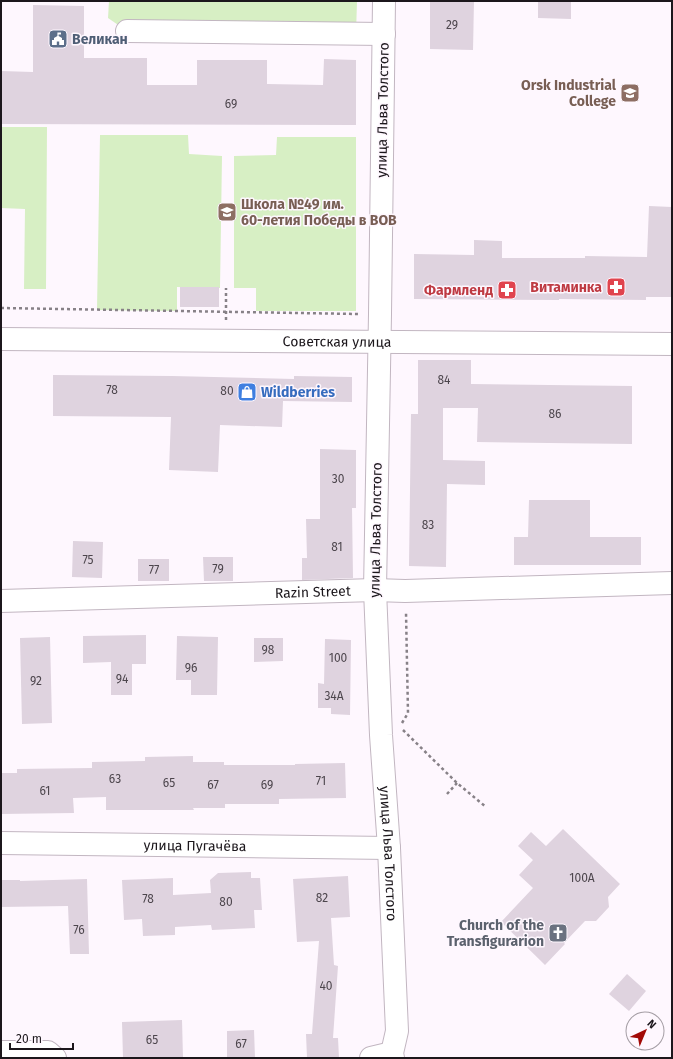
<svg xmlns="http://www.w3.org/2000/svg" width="673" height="1059" font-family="'Fira Sans',sans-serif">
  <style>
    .green { fill: #d7efc4 }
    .building { fill: #dfd3df }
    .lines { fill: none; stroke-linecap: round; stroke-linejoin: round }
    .minor-casing { stroke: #c2b6c1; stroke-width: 24 }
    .path { stroke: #878187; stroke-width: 2.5; stroke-dasharray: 3 3; stroke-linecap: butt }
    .minor { stroke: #fff; stroke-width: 22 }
    .labels { text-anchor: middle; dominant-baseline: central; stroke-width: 3; stroke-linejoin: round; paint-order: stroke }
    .number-label { font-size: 12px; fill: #4d464d }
    .service-label { font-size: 14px; font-weight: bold; fill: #4e5e75; stroke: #fef7fe; text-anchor: start }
    .education-label { font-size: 14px; font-weight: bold; fill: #785e54; stroke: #fef7fe; text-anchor: end }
    .street-label { font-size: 14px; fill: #1c171c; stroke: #fef7fe }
    .health-label { font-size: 14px; font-weight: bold; fill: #be3a42; stroke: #fef7fe; text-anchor: end }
    .shop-label { font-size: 14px; font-weight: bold; fill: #366cbe; stroke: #fef7fe; text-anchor: start }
    .worship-label { font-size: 14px; font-weight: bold; fill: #5b616d; stroke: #fef7fe; text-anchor: end }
  </style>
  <rect width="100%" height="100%" fill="#fef7fe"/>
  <!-- green -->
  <g class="green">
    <path d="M109,1H357L356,33L127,31L108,18Z"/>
    <path d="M1,127H47L46,289H24L25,209L1,208Z"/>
    <path d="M100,135H188L189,154L222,156L220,288L177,287V311L97,310Z"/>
    <path d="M277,137H356V311H256V288H234V156L276,155Z"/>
  </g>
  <!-- building -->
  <g class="building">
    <path d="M430,1H474L473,50L430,49Z"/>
    <path d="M538,1H571V19L538,18Z"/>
    <path d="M33,5L84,6V58H147V85H197V60H267V84L323,85L324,59L356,60V125L1,124V71L33,72Z"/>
    <path d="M649,206L672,207V297H646V300L559,299V300L414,299V254L474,255V240L502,241V258H585V256L647,257Z"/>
    <rect x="180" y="287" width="39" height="20"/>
    <path d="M418,360H471V384L632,386V444L477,442L478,408H443V460L485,461V485L447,484L446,567L409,566L411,414H418Z"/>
    <path d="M53,375L172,376L294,379V376L352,377V402L283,401L282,427L220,425L218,472L169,470L171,417L53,416Z"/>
    <path d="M320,449L356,450V508H352L353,578L302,580V558H307L306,519H320Z"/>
    <path d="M529,500H590V537H641V565H514V537H528Z"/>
    <path d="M73,541L103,542L102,578L72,577Z"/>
    <path d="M203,557H233V581H204Z"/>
    <rect x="138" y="559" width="31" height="22"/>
    <path d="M146,635V664H132V695H111V662L83,663V636Z"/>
    <path d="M177,636L218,637L217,695H191V680H176Z"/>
    <path d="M50,637L52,723L22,724L20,638Z"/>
    <path d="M254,638H283V661L254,662Z"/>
    <path d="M325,639L351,640L350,715L331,714V708H318V683L324,684Z"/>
    <path d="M193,756V762H224V765H295V764L345,763L346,798L279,799V804H225V808H193L194,810H106V797L73,798L74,813L1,814V773H17V769L92,768V762L145,761V757Z"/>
    <path d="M563,829L620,884L608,897L609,907L596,921H585L564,943L565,944L545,965L501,922L533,888L519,875L533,860L518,846L531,832L546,846Z"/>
    <path d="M251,872V878H260L262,910H254L255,928L212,930L211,925L175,927V935L143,936L142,919L124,920L122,880L173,878V895L211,893L210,880L218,873Z"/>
    <path d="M348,876L350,917L331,918L334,965L338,966L333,1038H338L339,1058H307L306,1034H312L319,941L297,942L293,879Z"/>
    <path d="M87,879L89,954H70L68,906L1,907V880H20V881Z"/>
    <path d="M627,974L646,991L629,1011L609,994Z"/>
    <path d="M182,1020L183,1058H123L122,1022Z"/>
    <path d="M254,1030L255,1058H227V1031Z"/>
  </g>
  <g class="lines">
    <defs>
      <g id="minor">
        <path id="s1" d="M384,1L380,314L375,590L381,735L389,848L397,1031L392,1053L393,1058"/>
        <path d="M127,31L384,34"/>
        <path id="s2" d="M1,339L672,344"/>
        <path id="s3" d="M1,601L375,590L405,591L672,583"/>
        <path id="s4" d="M1,843L389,848"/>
        <path d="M1,1052H48L55,1058"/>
        <path d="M371,1058L392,1053"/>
      </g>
    </defs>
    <!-- minor casing -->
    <use href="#minor" class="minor-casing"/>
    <!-- path -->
    <g class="path">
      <path d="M1,308L358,314"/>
      <path d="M226,320V288"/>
      <path d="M402,723L408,713L406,612"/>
      <path d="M403,730L457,783L486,807"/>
      <path d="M447,794L457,783"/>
    </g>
    <!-- minor -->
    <use href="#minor" class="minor"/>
  </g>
  <!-- icons -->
  <defs>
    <symbol id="civic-square" viewBox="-11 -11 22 22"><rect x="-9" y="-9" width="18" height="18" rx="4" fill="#5c6f8a" stroke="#fef7fe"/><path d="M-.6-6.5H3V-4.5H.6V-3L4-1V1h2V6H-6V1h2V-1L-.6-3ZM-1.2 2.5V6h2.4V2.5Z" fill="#fff"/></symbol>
    <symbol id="university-square" viewBox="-11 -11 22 22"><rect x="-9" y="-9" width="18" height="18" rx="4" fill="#8d6e63" stroke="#fef7fe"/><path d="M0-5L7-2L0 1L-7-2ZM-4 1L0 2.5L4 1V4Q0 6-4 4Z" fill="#fff"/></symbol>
    <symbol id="school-square" viewBox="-11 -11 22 22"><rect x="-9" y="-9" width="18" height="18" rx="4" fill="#8d6e63" stroke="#fef7fe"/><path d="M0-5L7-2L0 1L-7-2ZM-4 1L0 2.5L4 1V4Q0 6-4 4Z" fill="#fff"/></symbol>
    <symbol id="pharmacy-square" viewBox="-11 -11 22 22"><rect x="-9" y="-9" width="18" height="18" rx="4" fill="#e0444e" stroke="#fef7fe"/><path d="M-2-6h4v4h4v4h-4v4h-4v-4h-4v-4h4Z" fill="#fff"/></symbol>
    <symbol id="shop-square" viewBox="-11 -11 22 22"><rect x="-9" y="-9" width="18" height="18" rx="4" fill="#3f7fe0" stroke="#fef7fe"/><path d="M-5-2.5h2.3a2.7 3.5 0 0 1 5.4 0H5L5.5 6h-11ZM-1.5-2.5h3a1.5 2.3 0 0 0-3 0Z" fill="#fff"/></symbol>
    <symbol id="church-square" viewBox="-11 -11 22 22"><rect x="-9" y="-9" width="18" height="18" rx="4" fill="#6b7280" stroke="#fef7fe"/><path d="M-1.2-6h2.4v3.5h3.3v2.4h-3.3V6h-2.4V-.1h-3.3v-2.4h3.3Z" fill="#fff"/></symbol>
  </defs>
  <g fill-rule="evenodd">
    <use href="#civic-square" x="47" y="28" width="22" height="22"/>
    <use href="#university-square" x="619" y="82" width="22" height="22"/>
    <use href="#school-square" x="216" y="201" width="22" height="22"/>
    <use href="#pharmacy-square" x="605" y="276" width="22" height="22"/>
    <use href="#pharmacy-square" x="496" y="279" width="22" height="22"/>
    <use href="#shop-square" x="236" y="381" width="22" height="22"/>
    <use href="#church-square" x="547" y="922" width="22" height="22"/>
  </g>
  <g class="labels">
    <!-- number labels -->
    <g class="number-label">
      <text x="452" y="25">29</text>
      <text x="231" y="104">69</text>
      <text x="444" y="380">84</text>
      <text x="112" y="390">78</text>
      <text x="227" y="391">80</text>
      <text x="555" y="414">86</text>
      <text x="338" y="479">30</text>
      <text x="428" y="525">83</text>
      <text x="337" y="547">81</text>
      <text x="88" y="560">75</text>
      <text x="218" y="569">79</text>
      <text x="154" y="570">77</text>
      <text x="268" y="650">98</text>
      <text x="338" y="658">100</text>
      <text x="191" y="668">96</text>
      <text x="122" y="679">94</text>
      <text x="36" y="681">92</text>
      <text x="334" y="696">34А</text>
      <text x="115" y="779">63</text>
      <text x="321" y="781">71</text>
      <text x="169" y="783">65</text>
      <text x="213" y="785">67</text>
      <text x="267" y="785">69</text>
      <text x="45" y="791">61</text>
      <text x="582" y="878">100А</text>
      <text x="322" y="898">82</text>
      <text x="148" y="899">78</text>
      <text x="226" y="902">80</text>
      <text x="79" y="930">76</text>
      <text x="326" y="986">40</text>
      <text x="152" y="1040">65</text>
      <text x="241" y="1044">67</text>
    </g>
    <!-- service labels -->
    <g class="service-label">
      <text x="72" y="39">Великан</text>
    </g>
    <!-- education labels -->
    <g class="education-label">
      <text x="616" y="85">Orsk Industrial<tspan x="616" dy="16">College</tspan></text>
      <text x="241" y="204" text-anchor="start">Школа №49 им.<tspan x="241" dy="16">60-летия Победы в ВОВ</tspan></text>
    </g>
    <!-- street labels -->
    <g class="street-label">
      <text transform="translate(383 110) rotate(-89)">улица Льва Толстого</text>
      <text stroke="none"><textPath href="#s2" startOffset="336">Советская улица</textPath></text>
      <text transform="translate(376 530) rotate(-89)">улица Льва Толстого</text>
      <text stroke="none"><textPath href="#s3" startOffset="312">Razin Street</textPath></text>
      <text stroke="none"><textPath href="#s4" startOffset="194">улица Пугачёва</textPath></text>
      <text stroke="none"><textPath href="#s1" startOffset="853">улица Льва Толстого</textPath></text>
    </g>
    <!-- health labels -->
    <g class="health-label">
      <text x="602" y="287">Витаминка</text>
      <text x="493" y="290">Фармленд</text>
    </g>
    <!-- shop labels -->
    <g class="shop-label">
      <text x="261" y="392">Wildberries</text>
    </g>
    <!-- worship labels -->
    <g class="worship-label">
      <text x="544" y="925">Church of the<tspan x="544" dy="16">Transfigurarion</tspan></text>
    </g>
  </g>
  <!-- border -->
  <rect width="673" height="1059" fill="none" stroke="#1c171c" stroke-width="4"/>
  <!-- north arrow -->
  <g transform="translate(645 1031) rotate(44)"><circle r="19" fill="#fef7fe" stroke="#a49da4"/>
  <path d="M0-3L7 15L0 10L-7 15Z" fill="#a20a07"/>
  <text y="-6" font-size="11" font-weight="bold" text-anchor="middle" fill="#1c171c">N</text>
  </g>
  <!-- scale -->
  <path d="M10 1043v6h63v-6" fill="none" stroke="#1c171c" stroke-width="2"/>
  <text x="16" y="1043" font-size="12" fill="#1c171c" stroke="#fef7fe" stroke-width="3" paint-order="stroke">20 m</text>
</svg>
